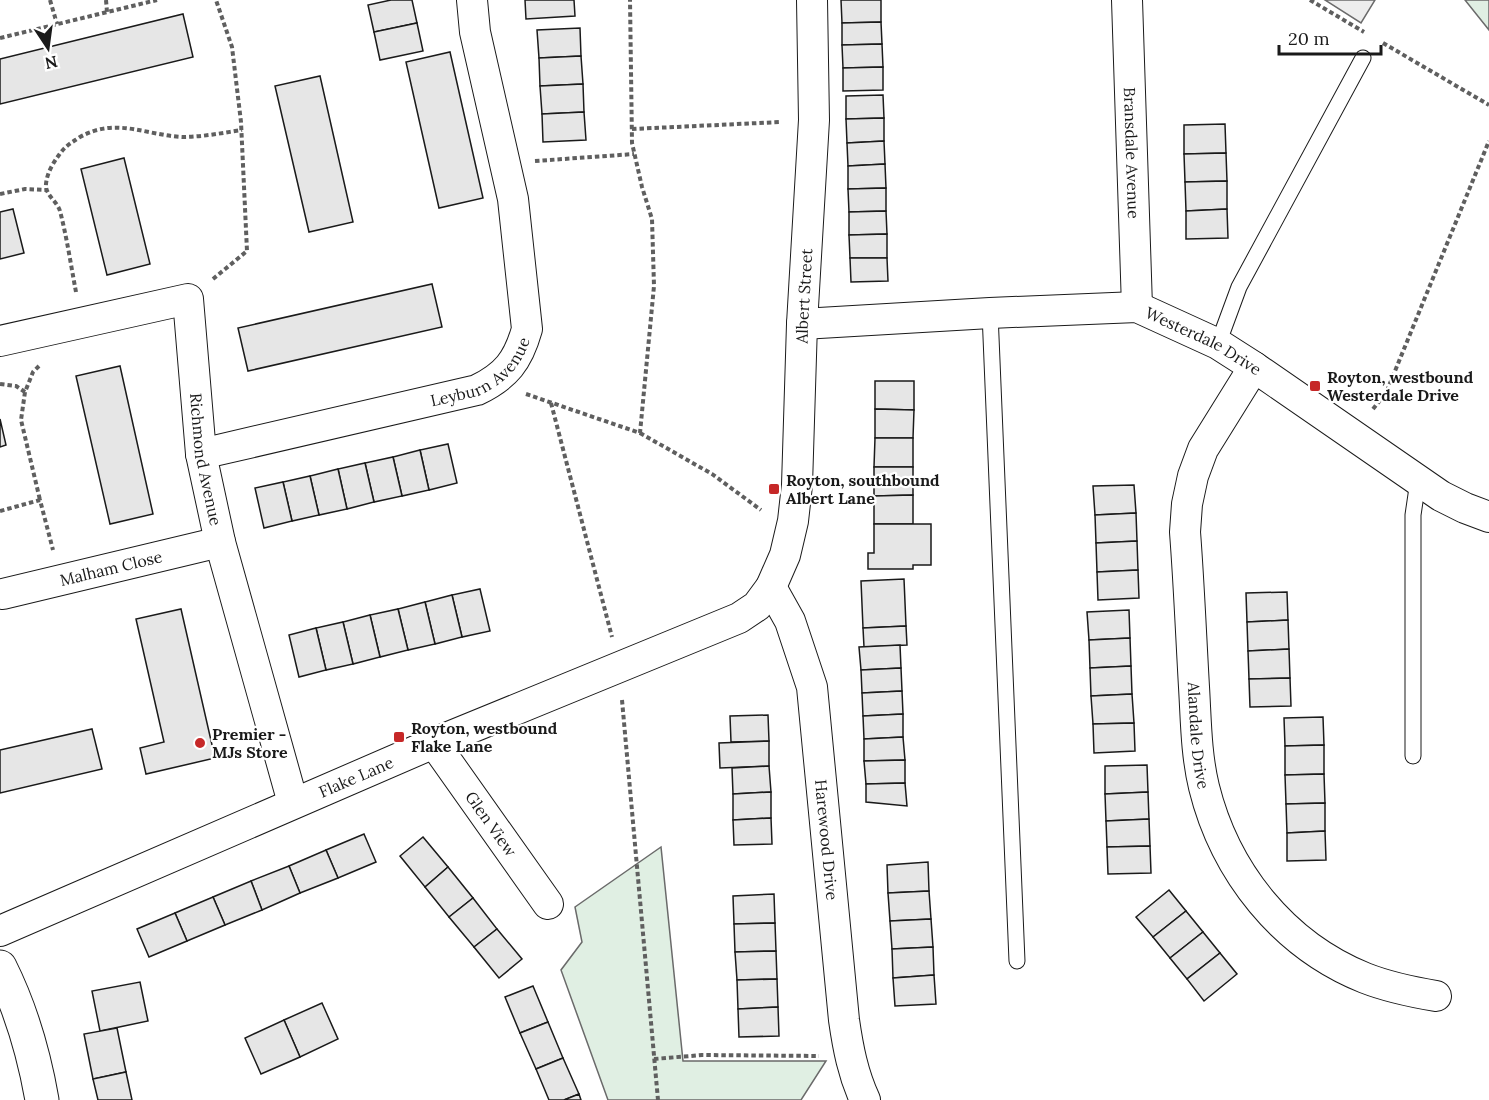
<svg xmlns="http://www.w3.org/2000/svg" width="1489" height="1100" font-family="Lora,serif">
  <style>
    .green { fill: #e0efe3; stroke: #6a6a6a; stroke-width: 1.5 }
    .parking { fill: #ededed; stroke: #6a6a6a; stroke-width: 1.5 }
    .building { fill: #e6e6e6; stroke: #1a1a1a; stroke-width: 1.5 }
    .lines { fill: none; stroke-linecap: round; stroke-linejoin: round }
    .lane-casing { stroke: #1a1a1a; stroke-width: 17 }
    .street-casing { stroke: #1a1a1a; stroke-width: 32 }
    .secondary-casing { stroke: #1a1a1a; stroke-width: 35 }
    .path { stroke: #5f5f5f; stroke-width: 4; stroke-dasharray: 4.5 3; stroke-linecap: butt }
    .lane { stroke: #fff; stroke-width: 15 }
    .street { stroke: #fff; stroke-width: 30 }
    .secondary { stroke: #fff; stroke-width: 33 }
    .poi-dot { fill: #c62828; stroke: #fff; stroke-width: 2 }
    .labels { text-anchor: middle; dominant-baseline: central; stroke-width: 4.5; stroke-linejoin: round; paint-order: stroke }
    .street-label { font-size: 16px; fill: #1a1a1a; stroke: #fff }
    .poi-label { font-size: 16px; font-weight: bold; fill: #1a1a1a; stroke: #fff; text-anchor: start }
  </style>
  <rect width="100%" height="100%" fill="#fff"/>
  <!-- green -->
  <g class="green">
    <path d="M1465,0H1489V30Z"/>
    <path d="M661,847L683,1061H826L801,1100H608L561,970L582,942L575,907Z"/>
  </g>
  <!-- parking -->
  <path class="parking" d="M1325,0H1375L1361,23Z"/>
  <!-- building -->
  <g class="building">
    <path d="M391,0H412L417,23L374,32L368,5Z"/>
    <path d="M525,0H574L575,16L526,19Z"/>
    <path d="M841,0H881V22L842,23Z"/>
    <path d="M183,14L193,57L0,104V59Z"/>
    <path d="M881,22L882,44L842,45V23Z"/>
    <path d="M417,23L423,51L380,60L374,32Z"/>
    <path d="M580,28L581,56L539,58L537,30Z"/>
    <path d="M882,44L883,67L843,68L842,45Z"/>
    <path d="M450,52L483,198L439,208L406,62Z"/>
    <path d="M581,56L583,84L540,86L539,58Z"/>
    <path d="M883,67V90L843,91V68Z"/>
    <path d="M320,76L353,222L309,232L275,86Z"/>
    <path d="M583,84L584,112L542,114L540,86Z"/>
    <path d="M883,95L884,118L846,119V96Z"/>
    <path d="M584,112L586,140L543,142L542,114Z"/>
    <path d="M884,118V141L847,143L846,119Z"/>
    <path d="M1225,124L1226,153L1184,154V125Z"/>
    <path d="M884,141L885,164L848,166L847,143Z"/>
    <path d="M1226,153L1227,181L1185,182L1184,154Z"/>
    <path d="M124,158L150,264L107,275L81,169Z"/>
    <path d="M885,164L886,188L848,189V166Z"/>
    <path d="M1227,181V209L1186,211L1185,182Z"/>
    <path d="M886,188V211L849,212L848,189Z"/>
    <path d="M13,209L24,253L0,259V212Z"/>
    <path d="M1227,209L1228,238L1186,239V211Z"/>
    <path d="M886,211L887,234L849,235V212Z"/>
    <path d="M887,234V258H850L849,235Z"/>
    <path d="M850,258H887L888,281L851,282Z"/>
    <path d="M432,284L442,327L248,371L238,328Z"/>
    <path d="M120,366L153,514L110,524L76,376Z"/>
    <path d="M875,381H914V410L875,409Z"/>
    <path d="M875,409L914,410L913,438H875Z"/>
    <path d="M0,419L6,445L0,447Z"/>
    <path d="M875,438H913V467H874Z"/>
    <path d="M448,444L457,483L429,490L420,450Z"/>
    <path d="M420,450L429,490L402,496L393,457Z"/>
    <path d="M393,457L402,496L374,502L365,463Z"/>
    <path d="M365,463L374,502L347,509L338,469Z"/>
    <path d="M874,467H913V495L874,496Z"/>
    <path d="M338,469L347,509L319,515L310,476Z"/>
    <path d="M310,476L319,515L292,521L283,482Z"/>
    <path d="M283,482L292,521L264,528L255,488Z"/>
    <path d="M1134,485L1136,513L1095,515L1093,486Z"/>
    <path d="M913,495V524H874V496Z"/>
    <path d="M1136,513L1137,541L1096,543L1095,515Z"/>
    <path d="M874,524H931V565H913V569H868V553H874Z"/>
    <path d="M1137,541L1138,570L1097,572L1096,543Z"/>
    <path d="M1138,570L1139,598L1098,600L1097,572Z"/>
    <path d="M904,579L906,626L863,628L861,581Z"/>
    <path d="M480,589L490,631L462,637L452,595Z"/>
    <path d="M1287,592L1288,620L1247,622L1246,593Z"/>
    <path d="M452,595L462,637L435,644L425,602Z"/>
    <path d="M425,602L435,644L408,650L398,609Z"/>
    <path d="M181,609L215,758L146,774L140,748L164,742L136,619Z"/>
    <path d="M398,609L408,650L380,657L370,615Z"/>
    <path d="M1129,610L1130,638L1089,640L1087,612Z"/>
    <path d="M370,615L380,657L353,664L343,622Z"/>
    <path d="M1288,620L1289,649L1248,651L1247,622Z"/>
    <path d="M343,622L353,664L326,670L316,628Z"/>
    <path d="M906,626L907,645L864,647L863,628Z"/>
    <path d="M316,628L326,670L299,677L289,635Z"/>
    <path d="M1130,638L1131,666L1090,668L1089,640Z"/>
    <path d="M900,645L901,668L861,670L859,647Z"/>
    <path d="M1289,649L1290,678L1249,679L1248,651Z"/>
    <path d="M1131,666L1132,694L1091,696L1090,668Z"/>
    <path d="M901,668L902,691L862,693L861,670Z"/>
    <path d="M1290,678L1291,706L1250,707L1249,679Z"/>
    <path d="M902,691L903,714L863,716L862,693Z"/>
    <path d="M1132,694L1134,723L1093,724L1091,696Z"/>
    <path d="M903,714V737L864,739L863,716Z"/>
    <path d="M768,715L769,741L731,742L730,716Z"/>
    <path d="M1323,717L1324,745L1285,746L1284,718Z"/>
    <path d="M1134,723L1135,751L1094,753L1093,724Z"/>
    <path d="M92,729L102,769L0,793V750Z"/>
    <path d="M903,737L905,760L864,761V739Z"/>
    <path d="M769,741V766L720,768L719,743Z"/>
    <path d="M1324,745V774L1285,775V746Z"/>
    <path d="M905,760V783L866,784L864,761Z"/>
    <path d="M1147,765L1148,792L1105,794V766Z"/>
    <path d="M769,766L771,792L733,794L732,768Z"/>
    <path d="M1324,774L1325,803L1286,804L1285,775Z"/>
    <path d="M905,783L907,806L866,802V784Z"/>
    <path d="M771,792V818L733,820V794Z"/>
    <path d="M1148,792L1149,819L1106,821L1105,794Z"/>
    <path d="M1325,803V831L1287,833L1286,804Z"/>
    <path d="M771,818L772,844L734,845L733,820Z"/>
    <path d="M1149,819L1150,846L1107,847L1106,821Z"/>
    <path d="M1325,831L1326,860L1287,861V833Z"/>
    <path d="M364,834L376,862L338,878L326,850Z"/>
    <path d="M423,837L448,867L425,887L400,856Z"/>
    <path d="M1150,846L1151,873L1108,874L1107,847Z"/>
    <path d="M326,850L338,878L300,893L289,866Z"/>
    <path d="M928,862L929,891L888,893L887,865Z"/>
    <path d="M289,866L300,893L262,910L251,881Z"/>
    <path d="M448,867L473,898L449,917L425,887Z"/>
    <path d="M251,881L262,910L225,925L213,897Z"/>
    <path d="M1169,890L1186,911L1153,937L1136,917Z"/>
    <path d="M929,891L931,919L890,921L888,893Z"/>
    <path d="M774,894L775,923L734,924L733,896Z"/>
    <path d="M213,897L225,925L187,941L175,913Z"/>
    <path d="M473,898L497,929L474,947L449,917Z"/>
    <path d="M1186,911L1203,932L1170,958L1153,937Z"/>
    <path d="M175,913L187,941L149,957L137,929Z"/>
    <path d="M931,919L933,947L892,949L890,921Z"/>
    <path d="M775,923L776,951L735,952L734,924Z"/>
    <path d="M497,929L522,959L499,978L474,947Z"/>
    <path d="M1203,932L1220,953L1187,979L1170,958Z"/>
    <path d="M933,947L934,975L893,978L892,949Z"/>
    <path d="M776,951L777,979L737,980L735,952Z"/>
    <path d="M1220,953L1237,974L1204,1001L1187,979Z"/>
    <path d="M934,975L936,1004L895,1006L893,978Z"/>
    <path d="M777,979L778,1007L738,1009L737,980Z"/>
    <path d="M140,982L148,1021L100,1031L92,991Z"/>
    <path d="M533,986L548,1022L520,1033L505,997Z"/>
    <path d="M322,1003L338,1039L300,1057L284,1020Z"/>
    <path d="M778,1007L779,1036L739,1037L738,1009Z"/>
    <path d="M284,1020L300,1057L261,1074L245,1038Z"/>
    <path d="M548,1022L563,1058L536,1069L520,1033Z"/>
    <path d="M117,1028L126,1072L93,1079L84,1034Z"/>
    <path d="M563,1058L579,1094L564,1100H549L536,1069Z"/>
    <path d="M126,1072L132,1100H98L93,1079Z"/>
    <path d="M579,1094L581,1100H564Z"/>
  </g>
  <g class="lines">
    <defs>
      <g id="lane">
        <path d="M990,313L1017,961"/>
        <path d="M1218,344L1239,287L1363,58"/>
        <path d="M1413,756V515L1418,481"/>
      </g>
      <g id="street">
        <path id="s1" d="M1127,0L1137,307"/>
        <path id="s2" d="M802,324L990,313L1137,307L1218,344L1254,367L1441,496L1465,508L1489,517"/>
        <path id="s3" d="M0,341L188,299L201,454L220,542L293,803"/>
        <path id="s4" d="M1254,367L1203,449L1193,476L1187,504L1185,532C1189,584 1191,635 1194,687C1196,720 1196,754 1204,787C1225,872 1283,945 1365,978C1388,987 1412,992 1436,996"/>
        <path id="s5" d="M201,454L477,390C506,376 518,361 527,329L513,199L475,32L472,0"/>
        <path id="s6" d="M771,587L790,621L812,687L844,1020C848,1048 853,1074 865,1100"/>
        <path id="s7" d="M3,594L220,542"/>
        <path id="s8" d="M434,743L548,904"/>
        <path id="s9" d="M0,931L434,743L739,618L757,606L771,587L785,555L793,521L797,485L802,324L814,120L812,0"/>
      </g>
      <path id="secondary" d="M0,967C21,1009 34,1054 42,1100"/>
    </defs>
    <!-- lane casing -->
    <use href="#lane" class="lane-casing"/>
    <!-- street casing -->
    <use href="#street" class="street-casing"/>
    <!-- secondary casing -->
    <use href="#secondary" class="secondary-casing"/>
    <!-- path -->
    <g class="path">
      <path d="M50,0L57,24"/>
      <path d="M106,0L107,12"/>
      <path d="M1310,0L1364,32"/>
      <path d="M0,38L157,0"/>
      <path d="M1383,43L1489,105"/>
      <path d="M632,129L781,122"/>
      <path d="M535,161L634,154"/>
      <path d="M0,194L25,189L47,190"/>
      <path d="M213,279L247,251L241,122L232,47L216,0"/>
      <path d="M76,292C71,266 67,238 60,211C57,201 45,195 46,184C47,173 53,163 59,155C65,146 71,143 80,137C116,117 145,135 182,137C202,137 222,133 242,130"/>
      <path d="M39,366L33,372L25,392L21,420L40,500"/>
      <path d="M0,384L16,386L25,392"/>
      <path d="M526,394L640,433L654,286L652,219L642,187L632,143L630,0"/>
      <path d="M551,403L612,637"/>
      <path d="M1373,409L1386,393L1489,141"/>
      <path d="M640,433L712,474L761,510"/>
      <path d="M0,511L40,500L53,550"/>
      <path d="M622,700L658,1100"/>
      <path d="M654,1059L702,1055L819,1056"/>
    </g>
    <!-- lane -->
    <use href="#lane" class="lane"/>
    <!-- street -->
    <use href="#street" class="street"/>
    <!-- secondary -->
    <use href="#secondary" class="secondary"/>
  </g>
  <!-- markers -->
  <g class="poi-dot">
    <rect x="1309" y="380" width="12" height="12" rx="3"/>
    <rect x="768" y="483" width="12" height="12" rx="3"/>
    <rect x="393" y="731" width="12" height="12" rx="3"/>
    <circle cx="200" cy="743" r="6"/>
  </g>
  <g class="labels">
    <!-- street labels -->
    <g class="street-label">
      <text stroke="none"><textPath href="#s1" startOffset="153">Bransdale Avenue</textPath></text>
      <text stroke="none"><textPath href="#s9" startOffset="1143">Albert Street</textPath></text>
      <text stroke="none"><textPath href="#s2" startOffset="410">Westerdale Drive</textPath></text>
      <text stroke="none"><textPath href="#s5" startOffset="296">Leyburn Avenue</textPath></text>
      <text stroke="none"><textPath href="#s3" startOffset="354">Richmond Avenue</textPath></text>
      <text stroke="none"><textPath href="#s7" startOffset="111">Malham Close</textPath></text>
      <text stroke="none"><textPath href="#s4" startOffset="386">Alandale Drive</textPath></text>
      <text stroke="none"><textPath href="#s9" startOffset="388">Flake Lane</textPath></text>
      <text stroke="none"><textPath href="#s8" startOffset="99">Glen View</textPath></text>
      <text stroke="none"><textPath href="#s6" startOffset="262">Harewood Drive</textPath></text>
    </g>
    <!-- poi labels -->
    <g class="poi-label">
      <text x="1327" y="377">Royton, westbound<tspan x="1327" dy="18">Westerdale Drive</tspan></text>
      <text x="786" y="480">Royton, southbound<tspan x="786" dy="18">Albert Lane</tspan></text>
      <text x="411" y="728">Royton, westbound<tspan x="411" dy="18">Flake Lane</tspan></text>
      <text x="212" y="734">Premier -<tspan x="212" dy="18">MJs Store</tspan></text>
    </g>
  </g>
  <!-- north arrow -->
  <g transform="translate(48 48) rotate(167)" stroke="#ffffff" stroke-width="4.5" paint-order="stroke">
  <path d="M0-4.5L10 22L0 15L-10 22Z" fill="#1a1a1a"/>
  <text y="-9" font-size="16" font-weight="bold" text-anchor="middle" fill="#1a1a1a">N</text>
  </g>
  <!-- scale -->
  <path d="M1279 45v9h102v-9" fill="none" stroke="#1a1a1a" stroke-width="3"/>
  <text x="1288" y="45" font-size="18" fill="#1a1a1a" stroke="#ffffff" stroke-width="4.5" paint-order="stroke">20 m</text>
</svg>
